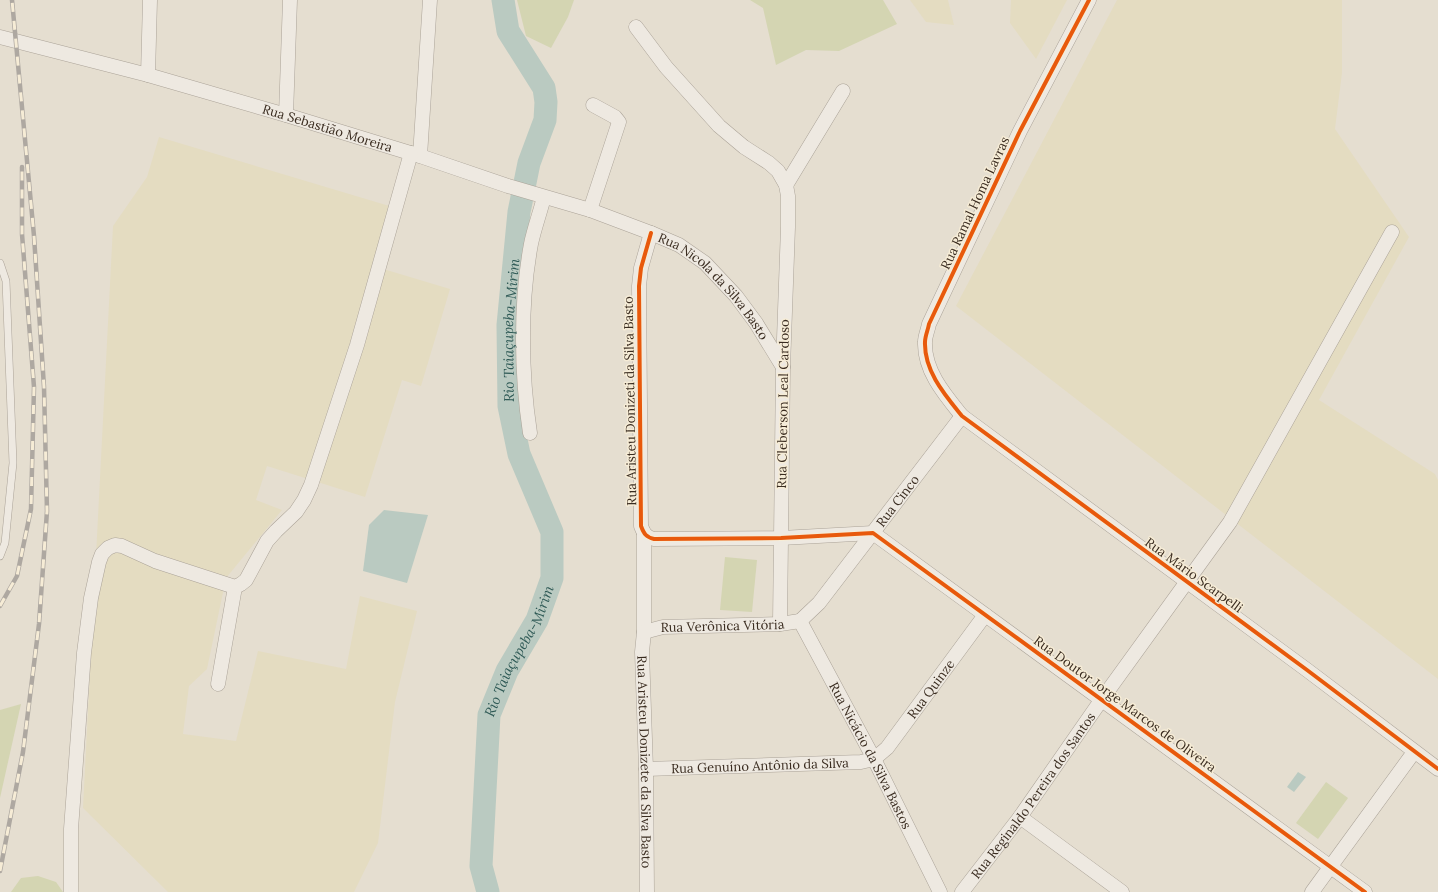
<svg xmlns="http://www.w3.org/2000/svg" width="1438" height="892" font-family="Lora,serif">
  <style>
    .farmland { fill: #e4dcc1 }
    .green { fill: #d4d5b2 }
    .water { fill: #bacac1 }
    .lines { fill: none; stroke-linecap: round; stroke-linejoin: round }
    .river { stroke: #bacac1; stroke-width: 23 }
    .lane-casing { stroke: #aba398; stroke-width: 8 }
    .street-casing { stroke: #aba398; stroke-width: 15 }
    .lane { stroke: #eee9e1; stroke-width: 7 }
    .street { stroke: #eee9e1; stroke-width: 14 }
    .rail-casing { stroke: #aea8a1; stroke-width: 4.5 }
    .rail { stroke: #f6ecd6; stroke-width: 3; stroke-dasharray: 9; stroke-linecap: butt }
    .cycleway-casing { stroke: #f6ecd6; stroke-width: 6 }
    .cycleway { stroke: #e8590c; stroke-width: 4 }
    .labels { text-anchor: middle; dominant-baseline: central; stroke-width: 3; stroke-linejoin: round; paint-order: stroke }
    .street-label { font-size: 13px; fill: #3a2c20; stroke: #f6ecd6 }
    .water-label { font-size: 14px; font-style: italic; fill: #2f5a56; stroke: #f6ecd6 }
  </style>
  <rect width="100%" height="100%" fill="#e5ded0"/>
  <!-- farmland -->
  <g class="farmland">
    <path d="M910,0H948L954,25L926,22Z"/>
    <path d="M1011,0H1067L1036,59L1010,23Z"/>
    <path d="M1117,0H1342V73L1335,129L1409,237L1319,400L1435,474L1438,480V679L956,306Z"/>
    <path d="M159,137L396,208L380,268L450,289L421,386L402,380L365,497L267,466L256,500L282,510L226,578L207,669L189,686L183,734L236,741L258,651L346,669L360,596L417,611L395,702L378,843L354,892H168L83,808L113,226L147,177Z"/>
  </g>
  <!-- green -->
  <g class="green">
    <path d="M517,0H574L568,17L551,48L526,36Z"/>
    <path d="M750,0H883L897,24L839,51L806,50L776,65L763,8Z"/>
    <path d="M725,557L757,560L752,612L720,610Z"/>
    <path d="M21,704L0,798V710Z"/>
    <path d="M1326,782L1348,798L1318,839L1296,823Z"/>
    <path d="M38,876L56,882L63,892H11L21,878Z"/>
  </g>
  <!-- water -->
  <g class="water">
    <path d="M384,510L428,515L407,583L363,571L369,525Z"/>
    <path d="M1298,772L1306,777L1294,792L1287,787Z"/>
  </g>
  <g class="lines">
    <!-- river -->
    <path class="river" id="s1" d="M488,892L481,866L489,715L507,671L537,620L552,578V532L519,454L509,406L508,325L519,212L529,163L545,120L546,102L544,88L508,31L503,0"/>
    <defs>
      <path id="lane" d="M0,263L6,281L13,463L5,543L0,556"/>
      <g id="street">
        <path d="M1089,0L1020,131L929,324C928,330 925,336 925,342C924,371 945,395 962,416L1307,670L1438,769"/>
        <path d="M636,27L666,67L719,126L744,147L769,163L778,171L786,185L788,196V227L783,367L780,624"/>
        <path id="s2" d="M0,37L148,75L286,115L420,156L508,186L590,210L651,233L679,245L705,263L736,296L756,323L783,367"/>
        <path d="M148,75L150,0"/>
        <path d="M286,115L290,0"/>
        <path d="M420,156L430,0"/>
        <path d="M786,185L843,91"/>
        <path d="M590,210L619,122L615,117L593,105"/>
        <path d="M651,233L641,268L639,286L641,526C644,534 646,537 654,539L781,538L873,533L1365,892"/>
        <path d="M530,433C521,374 520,303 531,244C534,229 540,213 544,197"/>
        <path id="s3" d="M644,533V632L642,652L646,769L647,892"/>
        <path id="s4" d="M800,621L874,759L940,892"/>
        <path id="s5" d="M800,621L819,603L962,416"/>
        <path id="s6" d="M644,632L663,627L780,624L800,621"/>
        <path d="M218,684L235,587"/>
        <path id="s7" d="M646,769L861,762L874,759L887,748L985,615"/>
        <path d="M1020,817L1122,892"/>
        <path d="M71,892V829L84,653L91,598L99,562L102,554L108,548L115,545L122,546L155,561L235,587L241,584L246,580L267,541L276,531L296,512L304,500L311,485L357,345L411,153"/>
        <path id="s8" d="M962,892L1020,817L1102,699L1230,522L1392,232"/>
        <path d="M1312,892L1414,752"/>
      </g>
    </defs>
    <!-- lane casing -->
    <use href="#lane" class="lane-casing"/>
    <!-- street casing -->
    <use href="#street" class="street-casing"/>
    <!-- lane -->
    <use href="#lane" class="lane"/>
    <!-- street -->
    <use href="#street" class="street"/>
    <defs>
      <g id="rail">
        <path d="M0,606L17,576L31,509L34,387L22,234V167"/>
        <path d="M0,871L23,752L39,624L47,511L44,387L34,236L12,0"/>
      </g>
    </defs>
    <!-- rail casing -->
    <use href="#rail" class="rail-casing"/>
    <!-- rail -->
    <use href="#rail" class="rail"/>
    <defs>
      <g id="cycleway">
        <path d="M1089,0L1020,131L929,324C928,330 925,336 925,342C924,371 945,395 962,416L1307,670L1438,769"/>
        <path d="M651,233L641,268L639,286L641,526C644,534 646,537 654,539L781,538L873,533L1365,892"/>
      </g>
    </defs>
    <!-- cycleway casing -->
    <use href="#cycleway" class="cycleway-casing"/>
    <!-- cycleway -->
    <use href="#cycleway" class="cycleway"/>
  </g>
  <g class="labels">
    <!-- street labels -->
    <g class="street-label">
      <text stroke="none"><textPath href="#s2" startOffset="340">Rua Sebastião Moreira</textPath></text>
      <text transform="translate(975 203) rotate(-65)">Rua Ramal Homa Lavras</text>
      <text stroke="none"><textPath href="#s2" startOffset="764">Rua Nicola da Silva Basto</textPath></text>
      <text transform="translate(630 401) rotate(-91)">Rua Aristeu Donizeti da Silva Basto</text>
      <text transform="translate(783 404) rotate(-89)">Rua Cleberson Leal Cardoso</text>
      <text stroke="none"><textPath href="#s5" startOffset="155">Rua Cinco</textPath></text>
      <text transform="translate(1194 575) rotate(36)">Rua Mário Scarpelli</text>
      <text stroke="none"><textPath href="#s6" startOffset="79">Rua Verônica Vitória</textPath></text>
      <text stroke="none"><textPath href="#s7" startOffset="319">Rua Quinze</textPath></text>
      <text transform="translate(1125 704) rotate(36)">Rua Doutor Jorge Marcos de Oliveira</text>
      <text stroke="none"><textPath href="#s4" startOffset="152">Rua Nicácio da Silva Bastos</textPath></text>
      <text stroke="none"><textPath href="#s3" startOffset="229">Rua Aristeu Donizete da Silva Basto</textPath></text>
      <text stroke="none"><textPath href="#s7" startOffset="114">Rua Genuíno Antônio da Silva</textPath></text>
      <text stroke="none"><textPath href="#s8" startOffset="120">Rua Reginaldo Pereira dos Santos</textPath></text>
    </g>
    <!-- water labels -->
    <g class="water-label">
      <text stroke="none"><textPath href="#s1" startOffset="585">Rio Taiaçupeba-Mirim</textPath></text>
      <text stroke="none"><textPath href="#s1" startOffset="249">Rio Taiaçupeba-Mirim</textPath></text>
    </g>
  </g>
</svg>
